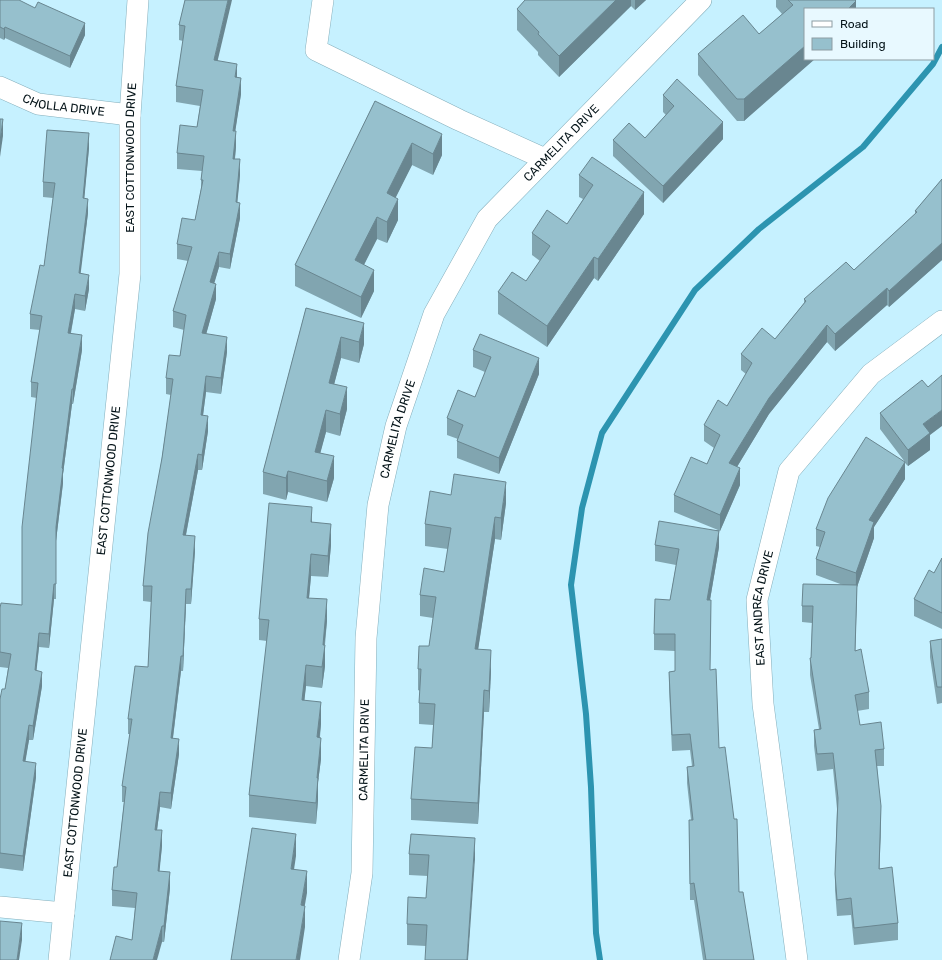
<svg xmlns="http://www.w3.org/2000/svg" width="942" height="960" font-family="Rubik,sans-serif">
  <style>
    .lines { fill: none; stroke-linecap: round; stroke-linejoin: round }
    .stream { stroke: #2c94b0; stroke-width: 6 }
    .minor-casing { stroke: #85afbc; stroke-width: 22 }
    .minor { stroke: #fff; stroke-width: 21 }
    .wall { fill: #81a5b0 }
    .shaded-wall { fill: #698690 }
    .building { fill: #96c0cd; stroke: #698690 }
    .labels { text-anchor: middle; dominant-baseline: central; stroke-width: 3; stroke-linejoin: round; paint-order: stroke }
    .street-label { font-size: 12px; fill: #051419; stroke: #e8f9ff }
  </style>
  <rect width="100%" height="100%" fill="#c6f1ff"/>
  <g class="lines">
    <!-- stream -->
    <path class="stream" d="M600,960L596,933L591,787L586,714L571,585L582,508L602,433L695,290L759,229L863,147L933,64L942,47"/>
    <defs>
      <g id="minor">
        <path d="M323,0L316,50L459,120L545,159"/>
        <path id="s1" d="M0,87L38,104L130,115"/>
        <path d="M0,907L64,913"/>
        <path id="s2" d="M59,960L130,274V115L138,0"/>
        <path id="s3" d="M349,960L362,873L366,638L378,505L396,426L434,314L487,219L701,0"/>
        <path id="s4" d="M797,960L763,704L757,600L789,471L871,374L942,321"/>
      </g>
    </defs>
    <!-- minor casing -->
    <use href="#minor" class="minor-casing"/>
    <!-- minor -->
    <use href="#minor" class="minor"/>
  </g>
  <!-- wall -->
  <g class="wall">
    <path d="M0,0L85,35L70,68L5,38L4,40L0,38Z"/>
    <path d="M185,0L218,61L237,78L241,94L235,131L236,147L235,159L240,175L237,202L240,218L230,269L219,267L214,283L216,299L206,334L227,352L221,394L206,392L203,415L208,431L202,470H198L186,535L195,551L191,604H186L183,671H181L173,738L179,754L171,809L160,807L157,830L162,846L159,871L170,888L164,942L132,940L135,908L112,906V890L117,867L124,802H122V786L130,734H128V719L148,667L151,602L143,601V586L171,395L166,394V378L180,356L184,330L173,327V311L188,261L177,259V244L195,220L201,189V180L202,171L177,169V153L197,127L200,106L176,102V86L183,41L179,40V25Z"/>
    <path d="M525,0H646L635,10L631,6L559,77L538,55V52L517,30V9Z"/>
    <path d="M776,0H855L856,9L744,121H737L698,75V54L759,34L782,14L776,7Z"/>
    <path d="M663,95L723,139L663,203L613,156V140L645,138L666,115L663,112Z"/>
    <path d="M375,101L442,155L433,175L412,165L395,198L398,220L387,243L377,239L364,265L374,291L361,318L295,286V265Z"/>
    <path d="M89,148L84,198L88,213L80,273L89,289L85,311L75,309L71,333L82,350L73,404H72L63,474V483L56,541V599H54L49,648L39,647L36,671L42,686L33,740H29L25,761L36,777L23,871L0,868V699L5,689L8,668L0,667V608L22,605L37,398L31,397V382L40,330L30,329V314L44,266L53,198L43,197V182Z"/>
    <path d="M579,175L644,214L598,281L594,278L547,347L498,314V292L526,281L540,261L532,255V233L567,224L583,199L579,197Z"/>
    <path d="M942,179V260L889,307L887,305L835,351L827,342L769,414L737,467L740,485L720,531H719V547L710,600L711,617L710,670L719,748L739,892L754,960H703L694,900H690L689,820H691L687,783V767L692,766L690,750L672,751L669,688V672L675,671V651L654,650V634L670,600L676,565L655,561V545L718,530L674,512V495L707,464L714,448L704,441V425L727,406L746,374L741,370V354L775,339L804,303V299L854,270L915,214V211Z"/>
    <path d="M306,308L364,344L359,363L341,358L334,384L347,409L340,436L326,432L320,453L334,478L327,502L288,492L286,500L263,494V472Z"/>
    <path d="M473,350L539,374L499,474L457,458V441L458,439L447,435V418L475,397L485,372L473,367Z"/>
    <path d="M880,413L930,435V450L908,466L905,463V479L874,527V538L857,587L855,650L869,692V709L857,711L860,725L884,749V766H877L881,822L879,869L898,923V940L854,945L851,915L837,916L835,890V874L837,809L833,769L817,771L814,746V730L819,729L810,675V658H811L812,623L802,622V606L843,585L816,575V559L820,547L816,546V529L905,462L880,429Z"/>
    <path d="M506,503L501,540L495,539L478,649L491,671L489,712H484L478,824L411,820V799L432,748L433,725L419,724V703L420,691L418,690V669L429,646L433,618L420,616V595L444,572L448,549L425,546V524Z"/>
    <path d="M312,523L331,545L328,577L311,576L309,598L327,621L325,645V666L322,688L306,686L304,701L321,724L320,737L321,759L318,782V800L316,824L249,817V795L267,641L259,640V619Z"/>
    <path d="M942,558V629L914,616V599L934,573Z"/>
    <path d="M942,639V703L937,704L930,657V641Z"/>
    <path d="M411,834L475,859L426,946L407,945V924L426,898L428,876L409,875V854Z"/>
  </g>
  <!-- shaded-wall -->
  <g class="shaded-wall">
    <path d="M228,0H232L214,76V60Z"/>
    <path d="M616,0H631V6L559,77V56Z"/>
    <path d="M635,0H646L635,10Z"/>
    <path d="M856,1V9H848Z"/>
    <path d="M85,23V35L70,68V56Z"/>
    <path d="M5,27V38L4,40V29Z"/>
    <path d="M805,46V59H815L744,121V99Z"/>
    <path d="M237,64V79L235,77Z"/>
    <path d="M241,78V94L233,146V131Z"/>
    <path d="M3,119V136L0,157V141Z"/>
    <path d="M723,122V139L663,203V186Z"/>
    <path d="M236,131V147L233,174V159Z"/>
    <path d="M89,133V148L83,213V198Z"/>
    <path d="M442,134V155L433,175V154Z"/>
    <path d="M412,143V165L387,215V193Z"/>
    <path d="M240,159V175L236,217V202Z"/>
    <path d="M644,192V214L598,281V259Z"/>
    <path d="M88,199V213L79,287V273Z"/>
    <path d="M398,199V220L387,243V222Z"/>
    <path d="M240,203V218L230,269V254Z"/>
    <path d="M377,217V239L355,282V260Z"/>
    <path d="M942,243V260L889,307V291Z"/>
    <path d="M219,252V267L210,298V282Z"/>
    <path d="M594,257V278L547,347V326Z"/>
    <path d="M374,270V291L361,318V297Z"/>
    <path d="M89,275V289L85,311V296Z"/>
    <path d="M216,284V299L202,349V333Z"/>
    <path d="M887,288V305L835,351V334Z"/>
    <path d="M75,294V309L68,347V333Z"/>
    <path d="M364,323V344L359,363V342Z"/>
    <path d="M827,325V342L769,414L729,480V463L769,398Z"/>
    <path d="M82,335V350L73,404V389Z"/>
    <path d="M227,337V352L221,394V378Z"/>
    <path d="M341,337V358L329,404V383Z"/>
    <path d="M539,358V374L499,474V458Z"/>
    <path d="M206,376V392L201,431V415Z"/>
    <path d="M347,387V409L340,436V414Z"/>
    <path d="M72,389V404L63,474V483L56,541V599V527L62,468Z"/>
    <path d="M326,410V432L315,473V452Z"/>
    <path d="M942,410V426L930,435V450L908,466V450L923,424Z"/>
    <path d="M208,416V431L202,470V455Z"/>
    <path d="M198,454V470L183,550V535Z"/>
    <path d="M334,456V478L327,502V481Z"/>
    <path d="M905,462V479L874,527V538L857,587L855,667L856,573L869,520Z"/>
    <path d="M740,468V485L720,531V515Z"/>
    <path d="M288,471V492L286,500V478Z"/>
    <path d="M506,482V503L501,540V518Z"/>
    <path d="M312,507V528L311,522Z"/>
    <path d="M495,517V539L475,670V649Z"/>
    <path d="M331,524V545L328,577V556Z"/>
    <path d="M719,531V547L707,617V600Z"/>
    <path d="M195,536V551L191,604V589Z"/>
    <path d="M311,554V576L307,619V598Z"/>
    <path d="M54,584V599L49,648V634Z"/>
    <path d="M186,589V604L183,671V656Z"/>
    <path d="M327,599V621L324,648L325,645V666L322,688L323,645Z"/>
    <path d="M39,633V647L35,685V670Z"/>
    <path d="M491,650V671L489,712V691Z"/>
    <path d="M181,656V671L171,753V738Z"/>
    <path d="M306,665V686L302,722V700Z"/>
    <path d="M42,672V686L33,740V726Z"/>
    <path d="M484,690V712L478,824V803Z"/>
    <path d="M321,702V724L317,759V737Z"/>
    <path d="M29,725V740L23,776V761Z"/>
    <path d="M321,738V759L318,782V800L316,824L317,778Z"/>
    <path d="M179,739V754L171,809V793Z"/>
    <path d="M36,763V777L23,871V856Z"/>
    <path d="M160,792V807L155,845V830Z"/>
    <path d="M881,806V822L879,885V869Z"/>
    <path d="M162,830V846L158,887V871Z"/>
    <path d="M296,834V856L291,890V869Z"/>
    <path d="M475,838V859L468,960H467Z"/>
    <path d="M307,871V893L301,927V905Z"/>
    <path d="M170,872V888L164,942V926Z"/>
    <path d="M305,906V927L300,960H296Z"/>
    <path d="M22,923V940L19,960H17Z"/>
    <path d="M162,926V942L157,960H153Z"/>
  </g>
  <!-- building -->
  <g class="building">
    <path d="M0,0H19L35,8L38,2L85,23L70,56L5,27L4,29L0,27Z"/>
    <path d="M185,0H228L214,60L237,64L235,77L241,78L233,131H236L233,159H240L236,202L240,203L230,254L219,252L210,282L216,284L202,333L227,337L221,378L206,376L201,415L208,416L202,455L198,454L183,535L195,536L191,589H186L183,656H181L171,738L179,739L171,793L160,792L155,830H162L158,871L170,872L164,926H162L153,960H110L116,936L132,940L137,893L112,890L114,867H117L126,787L122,786L132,719H128L135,666L148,667L152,586H143L148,533L162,458L173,379L166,378L169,355L180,356L186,315L173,311L192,247L177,244L182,218L195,220L203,180H201L204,156L177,153L180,125L197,127L203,90L176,86L185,26L179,25Z"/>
    <path d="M525,0H616L559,56L538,34L539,32L517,9Z"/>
    <path d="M788,0H855L856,1L848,9H805V46L744,99H737L698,54L743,15L759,34L793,5Z"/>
    <path d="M677,79L723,122L663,186L613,140L629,123L645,138L674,106L663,95Z"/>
    <path d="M375,101L442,134L433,154L412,143L387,193L398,199L387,222L377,217L355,260L374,270L361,297L295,265Z"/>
    <path d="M0,119H3L0,141Z"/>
    <path d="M47,130L89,133L83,198L88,199L79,273L89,275L85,296L75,294L68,333L82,335L73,389H72L62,468L63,469L56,527V584H54L49,634L39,633L35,670L42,672L33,726L29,725L23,761L36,763L23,856L0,853V699L2,689H5L11,654L0,652V608L1,603L22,605V527L38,383L31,382L42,316L30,314L40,265L44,266L55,183L43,182Z"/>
    <path d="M592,157L644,192L598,259L594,257L547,326L498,292L512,272L526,281L550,246L532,233L547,210L567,224L593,185L579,175Z"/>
    <path d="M942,179V243L889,291L887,288L835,334L827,325L769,398L729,463L740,468L720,515L674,495L691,457L707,464L720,435L704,425L718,400L727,406L752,363L741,354L762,328L775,339L806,301L804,299L846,262L854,270L917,212L915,211Z"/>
    <path d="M306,308L364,323L359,342L341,337L329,383L347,387L340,414L326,410L315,452L334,456L327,481L288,471L286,478L263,472Z"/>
    <path d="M480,334L539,358L499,458L457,441L463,425L447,418L458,390L475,397L491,357L473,350Z"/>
    <path d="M942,375V410L923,424L930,433L908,450L880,413L922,380L928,387Z"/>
    <path d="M866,437L905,462L869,520L874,522L856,573L816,559L825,532L816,529L828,498Z"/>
    <path d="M454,474L506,482L501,518L495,517L475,649L491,650L489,691L484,690L478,803L411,799L415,747L432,748L435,704L419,703L421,669H418L419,646H429L436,597L420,595L424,568L444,572L451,528L425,524L430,491L451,495Z"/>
    <path d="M269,503L312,507L311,522L331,524L328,556L311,554L307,598L327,599L323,645H325L322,667L306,665L302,700L321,702L317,737L321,738L317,778H318L316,803L249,795L269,620L259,619Z"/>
    <path d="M659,521L719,531L707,600H711L710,670L716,669L719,748L725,747L734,819H737L739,892H743L754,960H706L694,883L690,884L689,820H693L687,767L694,766L690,734L672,735L669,672L675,671V634H654L655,599L670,600L679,549L655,545Z"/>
    <path d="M942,558V613L914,599L929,570L934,573Z"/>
    <path d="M803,584L857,585L855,651L861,649L869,692L855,695L860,725L881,722L884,749L875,750L881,806L879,869L892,867L898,923L854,928L851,898L837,900L835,874L838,798L833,753L817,754L814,730L821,729L810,658H811L813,606H802Z"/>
    <path d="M942,639V687H937L930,641Z"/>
    <path d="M252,828L296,834L291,869L307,871L301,905L305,906L296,960H231Z"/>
    <path d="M411,834L475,838L467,960H425L427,925L407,924L408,897L426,898L429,855L409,854Z"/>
    <path d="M0,921L22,923L17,960H0Z"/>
  </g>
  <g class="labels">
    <!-- street labels -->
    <g class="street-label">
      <text stroke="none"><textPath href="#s1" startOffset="67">CHOLLA DRIVE</textPath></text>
      <text stroke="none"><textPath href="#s3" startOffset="871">CARMELITA DRIVE</textPath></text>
      <text stroke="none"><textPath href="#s2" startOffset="806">EAST COTTONWOOD DRIVE</textPath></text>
      <text stroke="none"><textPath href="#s3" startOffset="535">CARMELITA DRIVE</textPath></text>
      <text stroke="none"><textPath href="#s2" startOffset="482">EAST COTTONWOOD DRIVE</textPath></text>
      <text stroke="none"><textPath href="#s4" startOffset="355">EAST ANDREA DRIVE</textPath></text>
      <text stroke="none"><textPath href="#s3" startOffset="211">CARMELITA DRIVE</textPath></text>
      <text stroke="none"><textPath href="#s2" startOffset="158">EAST COTTONWOOD DRIVE</textPath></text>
    </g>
  </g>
  <!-- legend -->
  <rect x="804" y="8" width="130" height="52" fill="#e8f9ff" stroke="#8d9da3"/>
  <rect x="812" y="21" width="20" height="6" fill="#ffffff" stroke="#8d9da3"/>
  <text x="840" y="28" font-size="12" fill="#051419">Road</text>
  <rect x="812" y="38" width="20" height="12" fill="#96c0cd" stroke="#8d9da3"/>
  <text x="840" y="48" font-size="12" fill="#051419">Building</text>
</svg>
